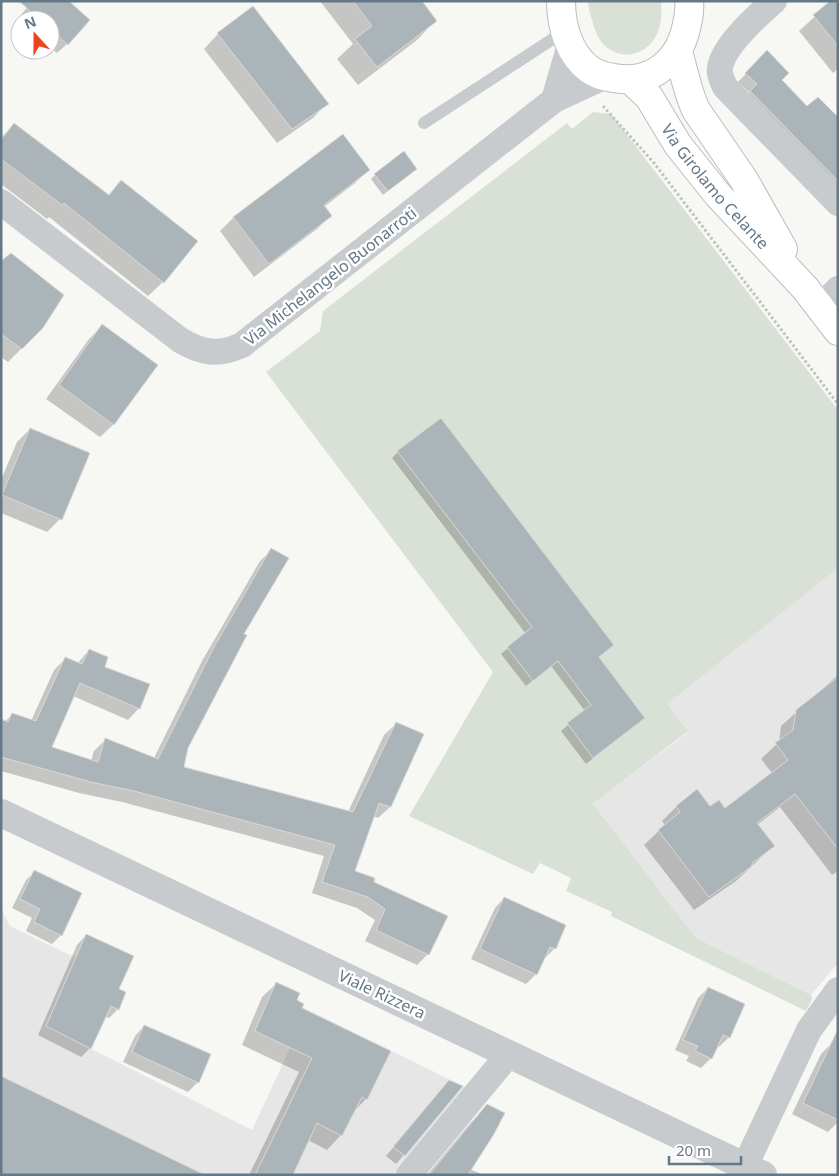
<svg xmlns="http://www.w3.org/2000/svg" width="839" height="1176" font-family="'Noto Sans',sans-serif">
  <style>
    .built { fill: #e5e6e5 }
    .green { fill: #d9e0d5 }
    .shadow { fill: #0003 }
    .building { fill: #abb4b9; stroke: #d9d9d6 }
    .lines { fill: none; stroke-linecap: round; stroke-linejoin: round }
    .primary-casing { stroke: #babec2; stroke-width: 30 }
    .path { stroke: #bec1c3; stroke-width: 3; stroke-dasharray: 2.5 2.5; stroke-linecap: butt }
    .service { stroke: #c7cbce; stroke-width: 12 }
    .minor { stroke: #c7cbce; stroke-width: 26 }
    .tertiary { stroke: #c7cbce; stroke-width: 28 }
    .primary { stroke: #fff; stroke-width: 28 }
    .labels { text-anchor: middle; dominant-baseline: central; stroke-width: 5; stroke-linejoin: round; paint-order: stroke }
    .street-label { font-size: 16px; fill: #647987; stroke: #fff }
  </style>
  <rect width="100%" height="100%" fill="#f7f7f4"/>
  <!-- built -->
  <g class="built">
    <path d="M838,568V963L811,995L696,938L593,804L688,732L666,704Z"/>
    <path d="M1,903L4,915L10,926L76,958L46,1026L252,1130L304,1018L299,1016L302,1007L467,1088L395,1175H1Z"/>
  </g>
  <!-- green -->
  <g class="green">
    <path d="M588,1H661C662,13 662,25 656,36C645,56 621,61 604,45C598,39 594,28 592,20C590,14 588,8 588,1Z"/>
    <path d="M593,112L611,114L838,410V568L667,704L688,731L593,804L696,938L811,995L812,999L806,1011L611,916L612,912L566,891L571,878L540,863L533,874L409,816L493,672L266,372L320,331L323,311L567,123L572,129Z"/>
  </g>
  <!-- shadow -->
  <g class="shadow">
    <path d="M33,1H67V44L57,53L50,47V20L20,21L18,18Z"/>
    <path d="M320,1H420L435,21L417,40L358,85L337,59L353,44Z"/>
    <path d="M832,1H838V69L833,73L799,31Z"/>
    <path d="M218,34L327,103L313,118L277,143L204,49Z"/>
    <path d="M767,52L780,80L807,108L836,117L838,116V198L743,100L750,93L738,82Z"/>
    <path d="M14,124L108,196L122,182L163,282L148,296L49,217L47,219L1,184V138Z"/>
    <path d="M342,136L368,170L355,183L324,207L331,215L317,229L254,277L220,231L233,218Z"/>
    <path d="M416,169L383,195L371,179L375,175Z"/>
    <path d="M1,262L22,348L8,362L1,357Z"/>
    <path d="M102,326L114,424L100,437L46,399L89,339Z"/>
    <path d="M30,429L60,519L47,532L1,513V480L17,442Z"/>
    <path d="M398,452L612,645L598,658L644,718L586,764L561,731L585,711L551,666L526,686L501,654L526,634L392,458Z"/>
    <path d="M272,550L242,635L187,747L182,768L348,812L384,735L396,724L422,735L390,807L378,818L373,816L354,871L372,882L428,954L417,965L365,941L375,920L357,908L312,893L324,856L122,802L79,793L1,771V720L5,722L12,714L31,721L54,670L65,659L77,664L89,650L139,708L128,720L73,696L50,748L91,761L94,751L105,740L154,758L202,661L260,561Z"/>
    <path d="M838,675V871L832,875L780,807L757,825L773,846L736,881L694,910L644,845L665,825L662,821L676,807L725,810L772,773L761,759L779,742L781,726Z"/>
    <path d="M35,872L61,935L52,944L26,931L32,918L12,908L26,880Z"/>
    <path d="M504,898L565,926L554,949L545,958H544L536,974L526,984L471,959L495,908Z"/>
    <path d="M86,935L117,989L118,1009L109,1018L106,1017L90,1048L81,1057L38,1035L77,945Z"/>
    <path d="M277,983L301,1008L366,1099L353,1112L341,1135L327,1150L308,1140L291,1175H249L299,1072L242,1045L262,997Z"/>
    <path d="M708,988L729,1037L719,1047L717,1046L711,1058L701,1068L686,1061L689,1056L675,1050L698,998Z"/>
    <path d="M144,1026L198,1082L188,1092L123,1062L135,1036Z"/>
    <path d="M832,1043L838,1046V1122L828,1132L792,1114L821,1054Z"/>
    <path d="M449,1081L461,1087L396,1164L386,1156Z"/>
    <path d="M487,1106L470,1169L483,1175H427L471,1122Z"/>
  </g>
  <!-- building -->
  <g class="building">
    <path d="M19,1H69L90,20L68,45L50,29V20H40Z"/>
    <path d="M353,1H422L437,21L377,67L355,39L372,26Z"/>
    <path d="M830,1H838V46L813,15Z"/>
    <path d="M253,6L329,104L292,129L217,33Z"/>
    <path d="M767,50L789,73L782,80L807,106L818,97L838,117V181L750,91L757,84L745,73Z"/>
    <path d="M14,123L109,195L121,180L198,241L164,283L64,203L62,205L1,159V140Z"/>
    <path d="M343,134L370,170L324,205L332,216L269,264L233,217Z"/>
    <path d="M404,151L417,169L388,191L374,174Z"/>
    <path d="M11,253L64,295L43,328L22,349L1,334V261Z"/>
    <path d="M102,324L158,365L114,425L59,385Z"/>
    <path d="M441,418L614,645L599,657L645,718L593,758L567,723L591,705L558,661L533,681L507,647L532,627L397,451Z"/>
    <path d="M30,428L90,453L62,520L2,495Z"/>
    <path d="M271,548L289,558L244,634L247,635L188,748L184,767L353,812L396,722L424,734L391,807L379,803L355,871L375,878L374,882L448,916L429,955L376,930L385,909L368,897L322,882L335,845L134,791L91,782L1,757V719L8,722L12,713L36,721L65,657L82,664L89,649L108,657L105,667L150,684L140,709L80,683L52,747L98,762L105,738L158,759L213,649Z"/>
    <path d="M838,677V849L795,794L757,823L775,846L752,863V866L709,897L658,830L680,812L676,806L697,789L710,806L719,800L725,808L788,760L775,743L793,730L796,710Z"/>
    <path d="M34,870L82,893L62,936L34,922L40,909L20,899Z"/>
    <path d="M504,897L566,925L556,949L550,947L537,975L480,949Z"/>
    <path d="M86,934L134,956L119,989L126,992L119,1010L111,1006L91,1049L46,1026Z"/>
    <path d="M276,982L300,993L297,1000L304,1004L302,1008L391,1051L367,1100L362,1097L342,1136L317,1123L293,1175H255L312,1058L255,1031Z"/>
    <path d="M708,987L745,1004L730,1038L723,1035L712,1059L695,1051L698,1046L683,1040Z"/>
    <path d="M144,1025L211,1054L199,1083L132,1052Z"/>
    <path d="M838,1029V1120L803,1103Z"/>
    <path d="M1,1076L205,1175H1Z"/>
    <path d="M449,1080L463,1086L405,1156L393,1147Z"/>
    <path d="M487,1104L505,1113L494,1134L468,1175H429Z"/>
  </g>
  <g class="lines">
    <defs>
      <g id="primary">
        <path d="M561,1C561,26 569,54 589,69C597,75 606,77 614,78C652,85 680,61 687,24C689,16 690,9 689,1"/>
        <path d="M678,52C684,71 687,91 696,110L744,180L783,249"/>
        <path id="s1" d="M632,81L649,97L678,145L718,195L805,288L838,331"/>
      </g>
    </defs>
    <!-- primary casing -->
    <use href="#primary" class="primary-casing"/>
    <!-- path -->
    <path class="path" d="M603,106L654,163L838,404"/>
    <!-- service -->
    <path class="service" d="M424,123L565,31"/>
    <!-- minor -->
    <g class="minor">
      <path d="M774,1C758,15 723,46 720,68C719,75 722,80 725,87L838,203"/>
      <path d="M554,100L570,45"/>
      <path d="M1,202L180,340C202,353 218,356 242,345L554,100L604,77"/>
      <path d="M820,308L838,289"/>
      <path d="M745,1166L809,1030L838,990"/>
      <path d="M409,1175L509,1054"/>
    </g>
    <!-- tertiary -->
    <path class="tertiary" d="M1,813L763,1175"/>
    <!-- primary -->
    <use href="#primary" class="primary"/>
  </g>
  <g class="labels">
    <!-- street labels -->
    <g class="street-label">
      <text stroke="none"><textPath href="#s1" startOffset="135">Via Girolamo Celante</textPath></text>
      <text transform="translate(330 276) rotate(-38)">Via Michelangelo Buonarroti</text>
      <text transform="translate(382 994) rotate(25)">Viale Rizzera</text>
    </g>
  </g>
  <!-- border -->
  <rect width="839" height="1176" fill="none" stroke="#647987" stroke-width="5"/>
  <!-- north arrow -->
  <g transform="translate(35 35) rotate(339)"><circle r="24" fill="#ffffff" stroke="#c1c9cf"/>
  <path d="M0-4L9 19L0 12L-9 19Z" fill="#ed431e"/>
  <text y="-8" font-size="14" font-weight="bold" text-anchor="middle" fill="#647987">N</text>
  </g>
  <!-- scale -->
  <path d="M669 1156v8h72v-8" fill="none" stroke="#647987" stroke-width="2.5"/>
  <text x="676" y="1156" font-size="15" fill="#647987" stroke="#ffffff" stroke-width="4" paint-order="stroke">20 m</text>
</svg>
